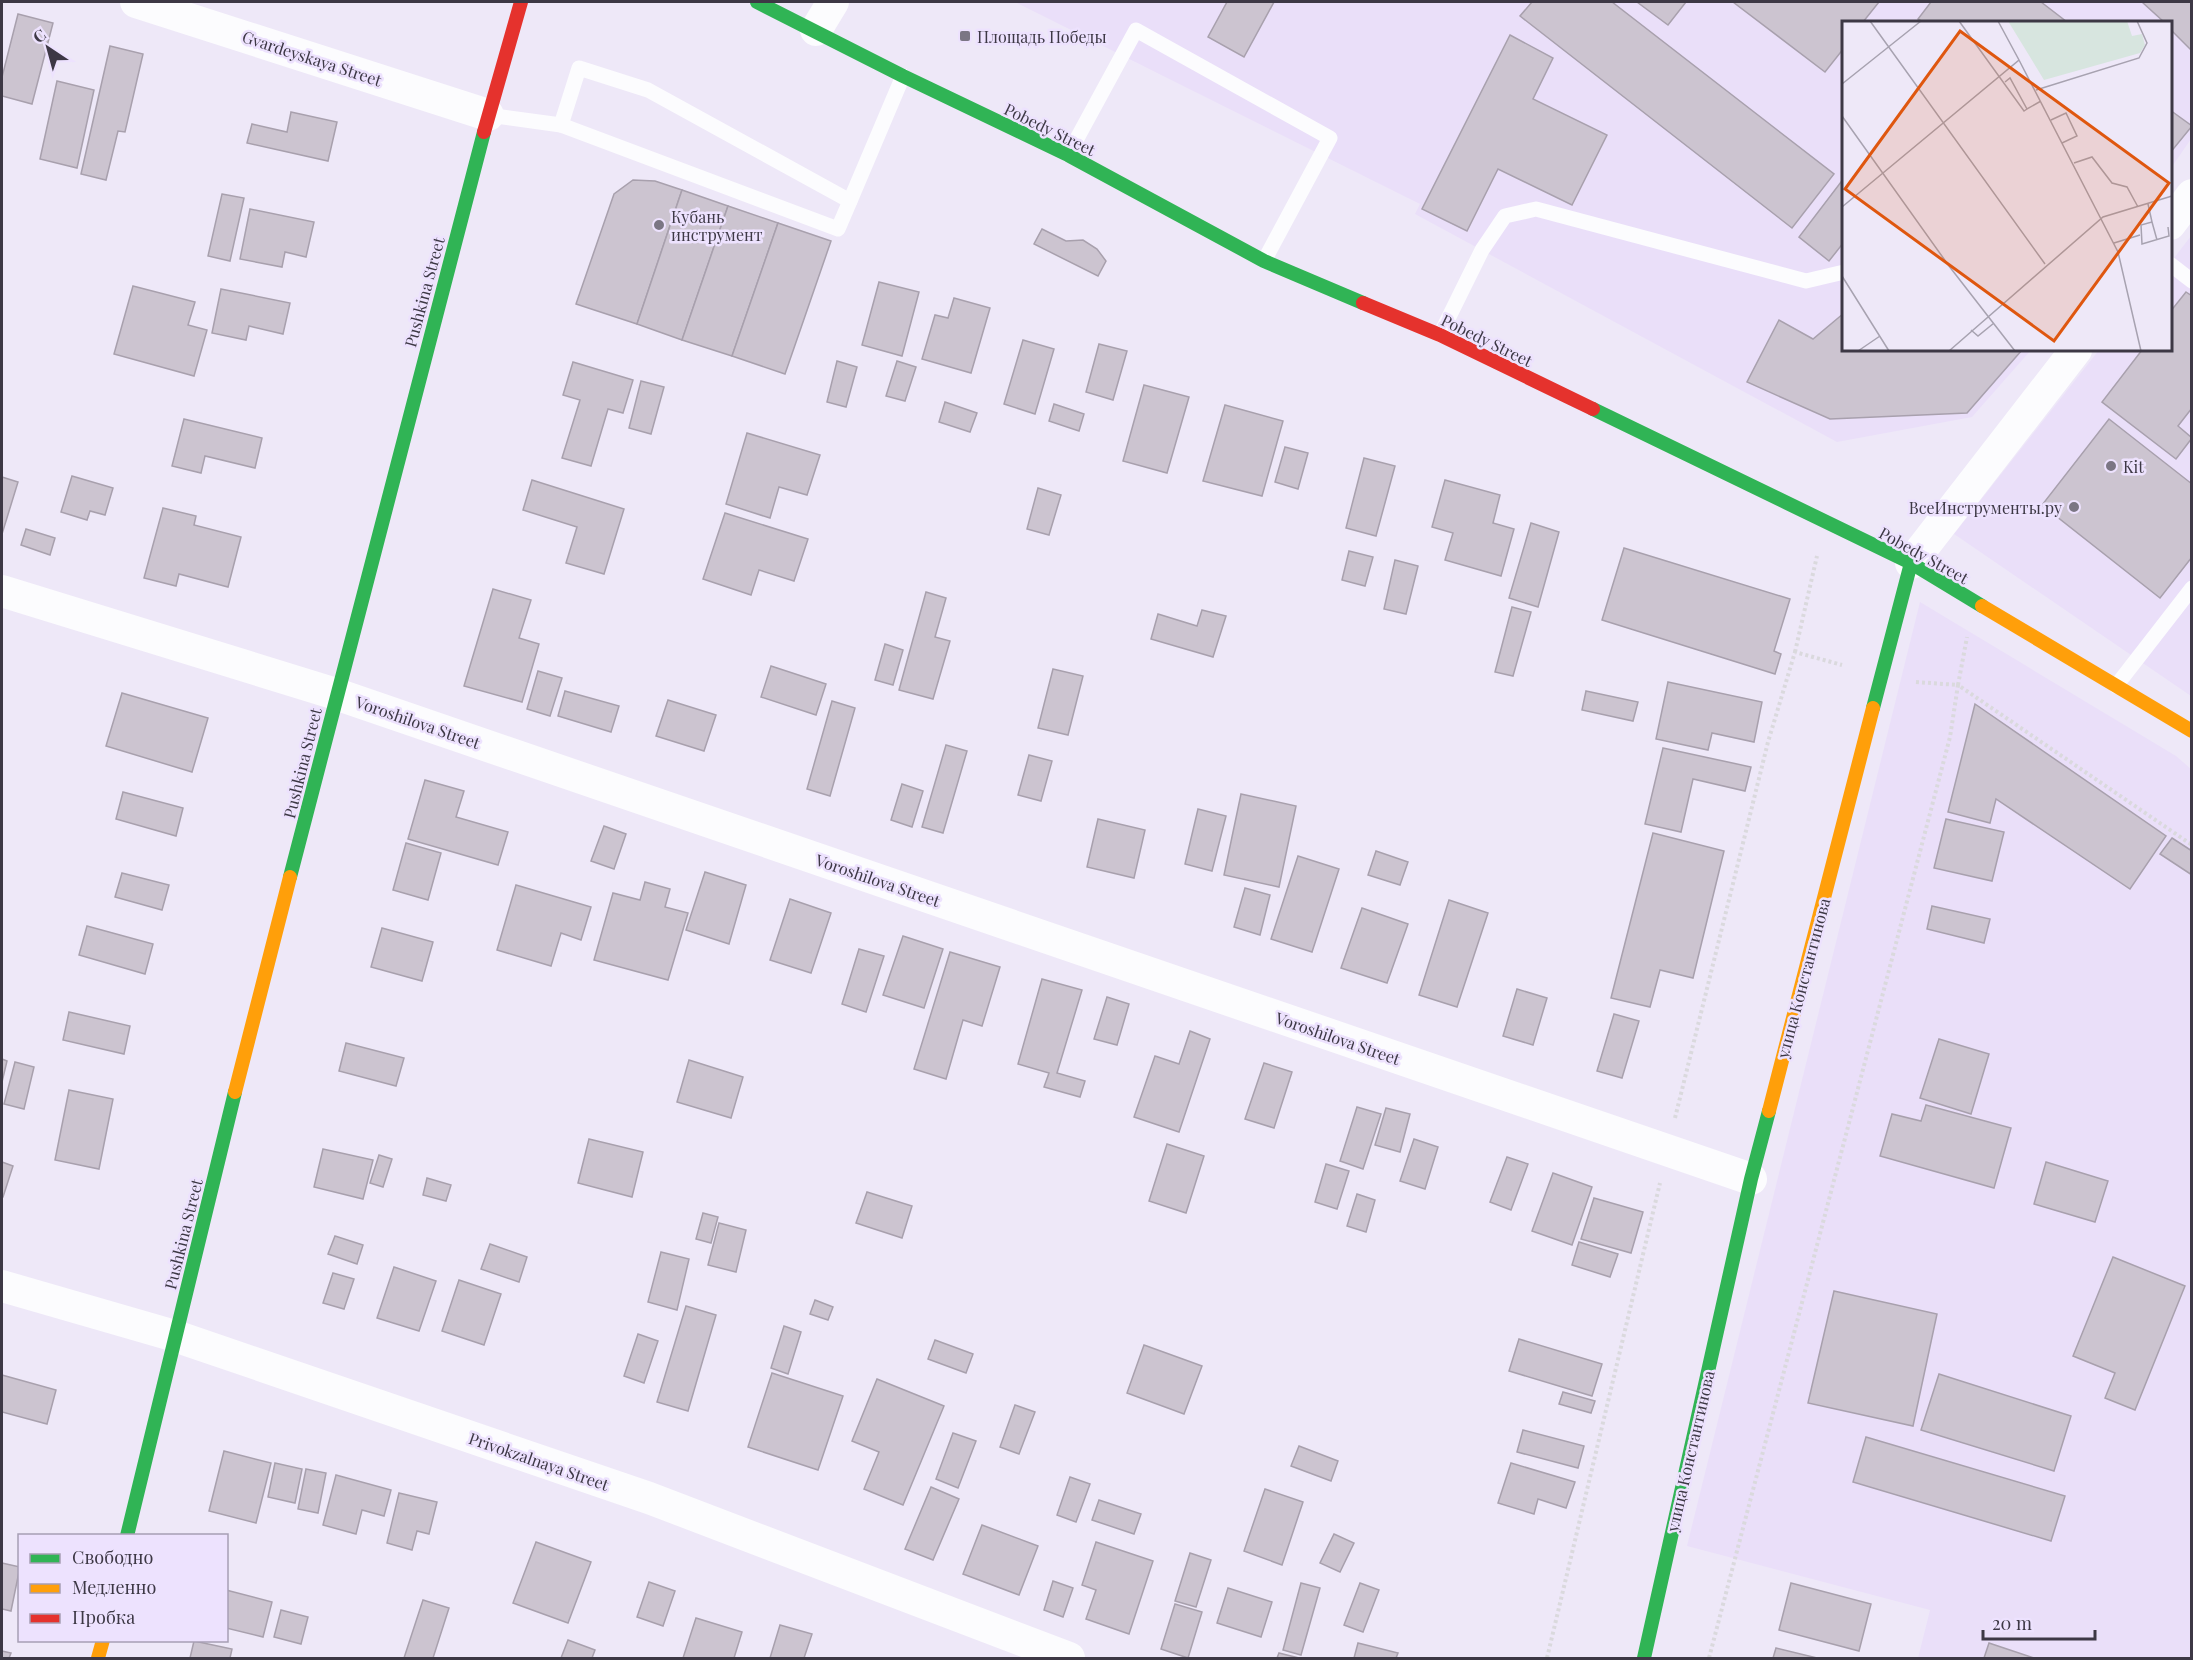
<svg xmlns="http://www.w3.org/2000/svg" width="2193" height="1660" font-family="'Playfair Display',serif">
  <style>
    .built { fill: #eadff9 }
    .building { fill: #ccc4d0; stroke: #a8a0ad; stroke-width: 1.5 }
    .lines { fill: none; stroke-linecap: round; stroke-linejoin: round }
    .path { stroke: #dad9dd; stroke-width: 4; stroke-dasharray: 3 3; stroke-linecap: butt }
    .lane { stroke: #fcfcfe; stroke-width: 15 }
    .street { stroke: #fcfcfe; stroke-width: 32 }
    .fast { stroke: #30b455; stroke-width: 14 }
    .slow { stroke: #ff9f0a; stroke-width: 14 }
    .jam { stroke: #e5322d; stroke-width: 14 }
    .poi-dot { fill: #7b7684; stroke: #ede2fe; stroke-width: 2 }
    .labels { text-anchor: middle; dominant-baseline: central; stroke-width: 5; stroke-linejoin: round; paint-order: stroke }
    .poi-label { font-size: 16px; fill: #3d3845; stroke: #ede2fe; text-anchor: start }
    .street-label { font-size: 16px; fill: #3d3845; stroke: #ede2fe }
    .inset-road { fill: none; stroke: #a7a2b0; stroke-width: 1.5 }
    .view { fill: #df570f; fill-opacity: 0.15; stroke: #df570f; stroke-width: 3 }
    .inset-edge { fill: none; stroke: #3d3845; stroke-width: 3 }
  </style>
  <rect width="100%" height="100%" fill="#eee8f8"/>
  <!-- built -->
  <g class="built">
    <path d="M1015,2H2191V139L2171,168L2170,22H1844V350H2031L1972,417L1837,442L1415,214L1420,204Z"/>
    <path d="M2191,236V696L1954,534L2099,350H2170L2171,262Z"/>
    <path d="M1920,602L2176,756L2191,769V1658H1918L1930,1610L1687,1546Z"/>
  </g>
  <!-- building -->
  <g class="building">
    <path d="M1227,2H1274L1244,57L1208,37Z"/>
    <path d="M1532,2H1612L1834,174L1792,228L1520,16Z"/>
    <path d="M1637,2H1686L1668,25Z"/>
    <path d="M1733,2H1879L1863,22H1844V48L1825,72Z"/>
    <path d="M1931,2H2041L2067,22H1923L1918,19Z"/>
    <path d="M2142,2H2192V51L2170,29V22H2164Z"/>
    <path d="M18,14L53,23L32,104L2,96V77Z"/>
    <path d="M1510,35L1553,58L1533,99L1607,135L1572,205L1498,169L1467,231L1422,209Z"/>
    <path d="M110,46L143,54L125,132L118,131L106,180L81,174Z"/>
    <path d="M57,81L94,90L77,168L40,159Z"/>
    <path d="M2170,110L2192,126L2170,153Z"/>
    <path d="M291,112L337,122L328,161L247,143L252,124L287,132Z"/>
    <path d="M633,180L655,181L682,190L637,324L576,304L614,194Z"/>
    <path d="M1841,182L1844,184V242L1829,261L1799,237Z"/>
    <path d="M682,190L728,206L682,340L637,324Z"/>
    <path d="M222,194L244,198L230,261L208,256Z"/>
    <path d="M728,206L778,223L732,356L682,340Z"/>
    <path d="M250,209L314,222L306,257L285,252L282,267L240,259Z"/>
    <path d="M778,223L831,241L785,374L732,356Z"/>
    <path d="M1042,229L1066,241L1083,240L1097,249L1106,261L1098,276L1034,244Z"/>
    <path d="M879,282L919,292L902,356L862,345Z"/>
    <path d="M133,286L195,302L188,325L207,330L194,376L114,354Z"/>
    <path d="M221,289L290,303L283,334L249,326L246,340L212,333Z"/>
    <path d="M2186,292L2192,296V408L2178,426L2192,438L2176,459L2102,402L2142,350H2170V312Z"/>
    <path d="M954,298L990,308L971,373L922,359L935,315L948,318Z"/>
    <path d="M1844,313V350H2022L1967,413L1830,419L1747,382L1779,320L1813,339Z"/>
    <path d="M1023,340L1054,349L1035,414L1004,404Z"/>
    <path d="M1099,344L1127,351L1113,400L1086,392Z"/>
    <path d="M837,361L857,367L846,407L827,402Z"/>
    <path d="M897,361L916,367L905,401L886,396Z"/>
    <path d="M573,362L633,380L623,413L608,409L591,466L562,458L580,400L563,395Z"/>
    <path d="M641,381L664,387L651,434L629,428Z"/>
    <path d="M1144,385L1189,397L1167,473L1123,461Z"/>
    <path d="M945,402L977,413L970,432L939,422Z"/>
    <path d="M1054,404L1084,414L1079,431L1049,421Z"/>
    <path d="M1225,405L1283,421L1262,496L1203,481Z"/>
    <path d="M184,419L262,438L255,468L205,456L201,473L172,466Z"/>
    <path d="M2109,419L2192,484V557L2160,598L2042,505Z"/>
    <path d="M747,433L820,455L807,495L779,487L770,518L726,504Z"/>
    <path d="M1285,447L1308,453L1298,489L1275,482Z"/>
    <path d="M1364,458L1395,466L1376,536L1346,528Z"/>
    <path d="M72,476L113,488L105,515L90,511L87,520L61,512Z"/>
    <path d="M2,477L18,482L2,534Z"/>
    <path d="M532,480L624,509L604,574L566,563L577,527L523,510Z"/>
    <path d="M1445,480L1500,495L1493,523L1514,529L1501,576L1445,560L1453,533L1432,527Z"/>
    <path d="M1038,488L1061,495L1049,535L1027,529Z"/>
    <path d="M163,508L196,516L194,525L241,537L228,587L179,574L176,586L144,578Z"/>
    <path d="M725,513L808,539L794,581L759,570L751,595L703,579Z"/>
    <path d="M1531,523L1559,532L1538,607L1509,598Z"/>
    <path d="M26,529L55,538L50,555L21,545Z"/>
    <path d="M1624,548L1790,599L1774,651L1781,654L1775,674L1602,620Z"/>
    <path d="M1349,551L1373,557L1365,586L1342,580Z"/>
    <path d="M1395,560L1418,566L1406,614L1384,609Z"/>
    <path d="M493,589L531,600L519,638L539,644L522,702L464,686Z"/>
    <path d="M926,592L946,598L935,637L950,641L933,699L899,690Z"/>
    <path d="M1512,607L1531,612L1513,676L1495,672Z"/>
    <path d="M1202,610L1226,616L1213,657L1151,639L1158,614L1197,626Z"/>
    <path d="M885,644L903,650L893,685L875,680Z"/>
    <path d="M771,666L826,684L816,715L761,697Z"/>
    <path d="M1053,669L1083,676L1068,735L1038,728Z"/>
    <path d="M538,671L562,678L550,716L527,709Z"/>
    <path d="M1668,682L1762,702L1754,742L1712,733L1708,750L1656,739Z"/>
    <path d="M565,691L619,706L611,732L558,716Z"/>
    <path d="M1586,691L1638,702L1633,721L1582,710Z"/>
    <path d="M122,693L208,718L192,772L106,746Z"/>
    <path d="M668,700L716,715L704,751L656,736Z"/>
    <path d="M832,701L855,708L830,796L807,789Z"/>
    <path d="M1975,704L2166,836L2130,889L1996,799L1990,823L1948,812Z"/>
    <path d="M946,745L967,751L943,833L922,827Z"/>
    <path d="M1663,748L1751,767L1745,791L1693,779L1681,832L1645,824Z"/>
    <path d="M1029,755L1052,761L1041,801L1018,795Z"/>
    <path d="M425,780L464,791L456,817L508,832L498,865L408,839Z"/>
    <path d="M902,784L923,791L912,827L891,820Z"/>
    <path d="M123,792L183,808L176,836L116,819Z"/>
    <path d="M1241,794L1296,806L1279,887L1224,875Z"/>
    <path d="M1198,809L1226,816L1212,871L1185,864Z"/>
    <path d="M1098,819L1145,830L1134,878L1087,867Z"/>
    <path d="M1946,819L2004,832L1992,881L1934,868Z"/>
    <path d="M604,826L626,834L614,869L591,861Z"/>
    <path d="M1653,833L1724,851L1693,978L1660,970L1650,1007L1611,998Z"/>
    <path d="M2172,838L2192,851V875L2160,854Z"/>
    <path d="M406,843L441,853L428,900L393,890Z"/>
    <path d="M1376,851L1408,862L1400,885L1368,875Z"/>
    <path d="M1298,856L1339,869L1312,952L1271,939Z"/>
    <path d="M705,872L746,885L729,944L686,930Z"/>
    <path d="M122,873L169,885L162,910L115,897Z"/>
    <path d="M645,882L670,889L665,907L688,913L668,980L594,960L613,893L640,900Z"/>
    <path d="M516,885L591,907L581,940L561,933L551,966L497,950Z"/>
    <path d="M1245,888L1270,895L1260,935L1234,927Z"/>
    <path d="M790,899L831,913L811,973L770,960Z"/>
    <path d="M1449,900L1488,913L1457,1007L1419,995Z"/>
    <path d="M1932,906L1990,919L1984,943L1927,929Z"/>
    <path d="M1362,908L1408,924L1387,983L1341,968Z"/>
    <path d="M87,926L153,944L145,974L79,955Z"/>
    <path d="M382,928L433,942L422,981L371,967Z"/>
    <path d="M903,936L943,949L924,1008L883,995Z"/>
    <path d="M859,949L884,956L866,1012L842,1004Z"/>
    <path d="M950,952L1000,967L982,1026L963,1020L946,1079L914,1069Z"/>
    <path d="M1042,979L1082,990L1057,1073L1085,1081L1080,1097L1044,1087L1049,1073L1018,1064Z"/>
    <path d="M1517,989L1547,998L1533,1045L1503,1036Z"/>
    <path d="M1107,997L1129,1004L1117,1045L1094,1039Z"/>
    <path d="M69,1012L130,1026L124,1054L63,1040Z"/>
    <path d="M1614,1014L1639,1021L1622,1078L1597,1071Z"/>
    <path d="M1190,1031L1210,1039L1179,1132L1134,1117L1155,1056L1179,1064Z"/>
    <path d="M1939,1039L1989,1054L1971,1114L1920,1098Z"/>
    <path d="M346,1043L404,1058L396,1086L339,1071Z"/>
    <path d="M2,1059L7,1061L2,1082Z"/>
    <path d="M689,1060L743,1077L731,1118L677,1102Z"/>
    <path d="M15,1062L34,1067L24,1109L4,1104Z"/>
    <path d="M1264,1063L1292,1072L1274,1128L1245,1119Z"/>
    <path d="M69,1090L113,1099L99,1169L55,1160Z"/>
    <path d="M1926,1105L2011,1128L1994,1188L1880,1156L1892,1114L1921,1121Z"/>
    <path d="M1357,1107L1381,1114L1363,1169L1340,1161Z"/>
    <path d="M1386,1108L1410,1114L1400,1152L1375,1145Z"/>
    <path d="M589,1139L643,1152L632,1197L578,1183Z"/>
    <path d="M1414,1139L1438,1147L1425,1189L1400,1181Z"/>
    <path d="M1167,1144L1204,1156L1186,1213L1149,1201Z"/>
    <path d="M323,1149L373,1160L363,1199L314,1187Z"/>
    <path d="M379,1155L392,1159L383,1187L370,1183Z"/>
    <path d="M1507,1157L1528,1164L1511,1210L1490,1202Z"/>
    <path d="M2,1162L13,1166L3,1197H2Z"/>
    <path d="M2046,1162L2108,1181L2095,1222L2034,1204Z"/>
    <path d="M1326,1164L1349,1171L1337,1209L1315,1202Z"/>
    <path d="M1553,1173L1592,1187L1572,1245L1532,1231Z"/>
    <path d="M427,1178L451,1185L446,1201L423,1195Z"/>
    <path d="M867,1192L912,1206L902,1238L856,1223Z"/>
    <path d="M1357,1194L1375,1200L1366,1232L1347,1226Z"/>
    <path d="M1594,1198L1643,1212L1631,1253L1581,1239Z"/>
    <path d="M703,1213L718,1217L711,1243L696,1239Z"/>
    <path d="M719,1223L746,1230L736,1272L708,1265Z"/>
    <path d="M335,1236L363,1245L357,1264L328,1254Z"/>
    <path d="M1579,1242L1618,1254L1610,1277L1572,1265Z"/>
    <path d="M490,1244L527,1257L519,1282L481,1269Z"/>
    <path d="M661,1252L689,1259L677,1310L648,1302Z"/>
    <path d="M2113,1257L2185,1286L2135,1410L2105,1398L2115,1373L2073,1356Z"/>
    <path d="M394,1267L436,1281L419,1331L377,1318Z"/>
    <path d="M333,1273L354,1279L344,1309L323,1303Z"/>
    <path d="M459,1280L501,1294L484,1345L442,1331Z"/>
    <path d="M1834,1291L1937,1314L1913,1426L1808,1403Z"/>
    <path d="M815,1300L833,1307L828,1320L810,1314Z"/>
    <path d="M686,1306L716,1315L688,1411L657,1402Z"/>
    <path d="M784,1326L801,1332L788,1374L771,1368Z"/>
    <path d="M638,1334L658,1341L644,1383L624,1376Z"/>
    <path d="M1519,1339L1602,1364L1592,1396L1509,1371Z"/>
    <path d="M935,1340L973,1354L966,1373L928,1359Z"/>
    <path d="M1144,1345L1202,1366L1184,1414L1127,1393Z"/>
    <path d="M772,1373L843,1396L818,1470L748,1447Z"/>
    <path d="M1939,1374L2071,1416L2054,1471L1921,1430Z"/>
    <path d="M2,1375L56,1390L47,1424L2,1412Z"/>
    <path d="M877,1379L944,1406L903,1505L864,1489L879,1452L852,1441Z"/>
    <path d="M1563,1392L1595,1401L1591,1413L1559,1404Z"/>
    <path d="M1015,1405L1035,1412L1019,1454L1000,1447Z"/>
    <path d="M1523,1430L1584,1446L1578,1468L1517,1452Z"/>
    <path d="M953,1433L976,1441L958,1488L936,1479Z"/>
    <path d="M1866,1437L2065,1496L2051,1541L1853,1482Z"/>
    <path d="M1299,1446L1338,1461L1331,1481L1291,1466Z"/>
    <path d="M224,1451L271,1463L256,1523L209,1511Z"/>
    <path d="M275,1463L302,1469L295,1503L268,1497Z"/>
    <path d="M1511,1463L1575,1482L1566,1508L1538,1499L1534,1514L1498,1503Z"/>
    <path d="M306,1469L326,1473L318,1513L298,1509Z"/>
    <path d="M336,1475L391,1490L384,1516L362,1510L356,1534L323,1525Z"/>
    <path d="M1070,1477L1090,1484L1076,1522L1057,1515Z"/>
    <path d="M931,1487L959,1499L933,1560L905,1549Z"/>
    <path d="M1265,1489L1303,1502L1282,1565L1244,1551Z"/>
    <path d="M399,1493L437,1502L429,1534L417,1531L412,1550L387,1543Z"/>
    <path d="M1099,1500L1141,1514L1134,1534L1092,1520Z"/>
    <path d="M982,1525L1038,1546L1019,1595L963,1574Z"/>
    <path d="M1334,1534L1354,1543L1340,1572L1320,1563Z"/>
    <path d="M536,1542L591,1562L568,1623L513,1603Z"/>
    <path d="M1096,1542L1153,1561L1129,1634L1086,1619L1096,1590L1082,1585Z"/>
    <path d="M1190,1553L1211,1560L1196,1607L1175,1601Z"/>
    <path d="M2,1563L20,1567L11,1611L2,1609Z"/>
    <path d="M1053,1581L1073,1588L1063,1617L1044,1610Z"/>
    <path d="M649,1582L675,1591L663,1626L637,1617Z"/>
    <path d="M1301,1583L1320,1588L1301,1655L1283,1650Z"/>
    <path d="M1360,1583L1379,1590L1363,1632L1344,1625Z"/>
    <path d="M1791,1583L1871,1604L1859,1651L1779,1630Z"/>
    <path d="M1228,1588L1272,1602L1261,1637L1217,1623Z"/>
    <path d="M226,1590L272,1602L263,1637L226,1628Z"/>
    <path d="M423,1600L449,1608L433,1658H404Z"/>
    <path d="M1175,1604L1202,1612L1188,1658L1161,1649Z"/>
    <path d="M281,1610L308,1617L301,1644L274,1637Z"/>
    <path d="M696,1618L742,1632L734,1658H683Z"/>
    <path d="M780,1625L812,1634L804,1658H770Z"/>
    <path d="M568,1640L595,1650L592,1658H561Z"/>
    <path d="M194,1641L232,1649L230,1658H190Z"/>
    <path d="M1358,1643L1398,1653L1396,1658H1354Z"/>
    <path d="M1989,1643L2034,1658H1984Z"/>
    <path d="M1776,1648L1817,1658H1773Z"/>
    <path d="M2,1651L11,1653L9,1658H2Z"/>
    <path d="M1279,1653L1299,1658H1277Z"/>
  </g>
  <g class="lines">
    <!-- path -->
    <g class="path">
      <path d="M1795,652L1817,556"/>
      <path d="M1916,682L1958,685L1967,637"/>
      <path d="M1675,1118L1768,742L1795,652L1842,665"/>
      <path d="M1547,1658L1660,1183"/>
      <path d="M1709,1658L1950,737L1958,685L2192,845"/>
    </g>
    <!-- lane -->
    <g class="lane">
      <path d="M488,115L561,125L838,229L850,201"/>
      <path d="M561,125L579,68L648,90L850,201L903,76"/>
      <path d="M1068,155L1136,30L1330,138L1264,261"/>
      <path d="M2170,264L2192,281"/>
      <path d="M1440,335L1482,250L1505,216L1536,209L1806,281L1844,272"/>
      <path d="M2116,686L2192,588"/>
    </g>
    <!-- street -->
    <g class="street">
      <path d="M136,2L488,115"/>
      <path d="M816,30L833,2"/>
      <path d="M2170,224L2192,195"/>
      <path d="M1911,563L2076,350"/>
      <path d="M2,591L336,694L1751,1179"/>
      <path d="M2,1286L175,1336L649,1498L1069,1658"/>
    </g>
    <!-- fast -->
    <g class="fast">
      <path d="M757,2L903,76L1068,155L1264,261L1363,303"/>
      <path d="M1593,409L1911,563L1982,606"/>
      <path d="M1873,708L1911,563"/>
      <path d="M290,877L484,132"/>
      <path d="M127,1536L235,1092"/>
      <path d="M1644,1658L1751,1179L1769,1111"/>
    </g>
    <!-- slow -->
    <g class="slow">
      <path d="M1982,606L2192,731"/>
      <path d="M235,1092L290,877"/>
      <path d="M1769,1111L1873,708"/>
      <path d="M98,1658L103,1640"/>
    </g>
    <!-- jam -->
    <g class="jam">
      <path d="M484,132L521,2"/>
      <path d="M1363,303L1440,335L1593,409"/>
    </g>
  </g>
  <!-- markers -->
  <g class="poi-dot">
    <rect x="959" y="30" width="12" height="12" rx="3"/>
    <circle cx="659" cy="225" r="6"/>
    <circle cx="2111" cy="466" r="6"/>
    <circle cx="2074" cy="507" r="6"/>
  </g>
  <g class="labels">
    <!-- poi labels -->
    <g class="poi-label">
      <text x="977" y="36">Площадь Победы</text>
      <text x="671" y="216">Кубань<tspan x="671" dy="18">инструмент</tspan></text>
      <text x="2123" y="466">Kit</text>
      <text x="2062" y="507" text-anchor="end">ВсеИнструменты.ру</text>
    </g>
    <!-- street labels -->
    <g class="street-label">
      <text transform="translate(312 58) rotate(18)">Gvardeyskaya Street</text>
      <text transform="translate(1050 129) rotate(26)">Pobedy Street</text>
      <text transform="translate(424 292) rotate(-75)">Pushkina Street</text>
      <text transform="translate(1487 340) rotate(26)">Pobedy Street</text>
      <text transform="translate(1924 555) rotate(29)">Pobedy Street</text>
      <text transform="translate(418 722) rotate(19)">Voroshilova Street</text>
      <text transform="translate(302 763) rotate(-76)">Pushkina Street</text>
      <text transform="translate(878 880) rotate(19)">Voroshilova Street</text>
      <text transform="translate(1803 978) rotate(-75)">улица Константинова</text>
      <text transform="translate(1338 1038) rotate(19)">Voroshilova Street</text>
      <text transform="translate(183 1234) rotate(-76)">Pushkina Street</text>
      <text transform="translate(1690 1451) rotate(-77)">улица Константинова</text>
      <text transform="translate(539 1461) rotate(19)">Privokzalnaya Street</text>
    </g>
  </g>
  <!-- overview -->
  <g transform="translate(1842 21)">
    <rect width="330" height="330" fill="#eee8f8"/>
    <path d="M166,0H285L290,15L300,13L303,24L298,32L202,59Z" fill="#d7e5df"/>
    <path class="inset-road" d="M28,0L203,243M117,0L182,90L185,88M177,39L276,231L299,330M163,61L168,57L185,88L199,80M0,63L79,0M194,69L297,37L305,22L295,0M0,95L107,245L173,330M209,99L224,92L235,115L220,122M232,142L250,136L270,162L285,166L296,186M306,183L310,201L299,204L300,223L327,215L326,206M0,186L177,39L156,0M310,201L315,219M272,222L298,214M0,255L47,330M129,309L136,315L152,302M16,330L38,315M107,330L261,196L330,175"/>
    <path class="view" d="M118,10L327,162L212,320L3,168Z"/>
    <rect width="330" height="330" class="inset-edge"/>
  </g>
  <!-- border -->
  <rect width="2193" height="1660" fill="none" stroke="#3d3845" stroke-width="6"/>
  <!-- legend -->
  <rect x="18" y="1534" width="210" height="108" fill="#ede2fe" stroke="#a79eb4" stroke-width="1.5"/>
  <rect x="30" y="1554" width="30" height="9" fill="#30b455" stroke="#a79eb4" stroke-width="1.5"/>
  <text x="72" y="1564" font-size="18" fill="#3d3845">Свободно</text>
  <rect x="30" y="1584" width="30" height="9" fill="#ff9f0a" stroke="#a79eb4" stroke-width="1.5"/>
  <text x="72" y="1594" font-size="18" fill="#3d3845">Медленно</text>
  <rect x="30" y="1614" width="30" height="9" fill="#e5322d" stroke="#a79eb4" stroke-width="1.5"/>
  <text x="72" y="1624" font-size="18" fill="#3d3845">Пробка</text>
  <!-- north arrow -->
  <g transform="translate(48 48) rotate(324)" stroke="#ede2fe" stroke-width="4.5" paint-order="stroke">
  <path d="M0-4.5L10 22L0 15L-10 22Z" fill="#3d3845"/>
  <text y="-9" font-size="16" font-weight="bold" text-anchor="middle" fill="#3d3845">С</text>
  </g>
  <!-- scale -->
  <path d="M1983 1630v9h112v-9" fill="none" stroke="#3d3845" stroke-width="3"/>
  <text x="1992" y="1630" font-size="18" fill="#3d3845" stroke="#ede2fe" stroke-width="4.5" paint-order="stroke">20 m</text>
</svg>
